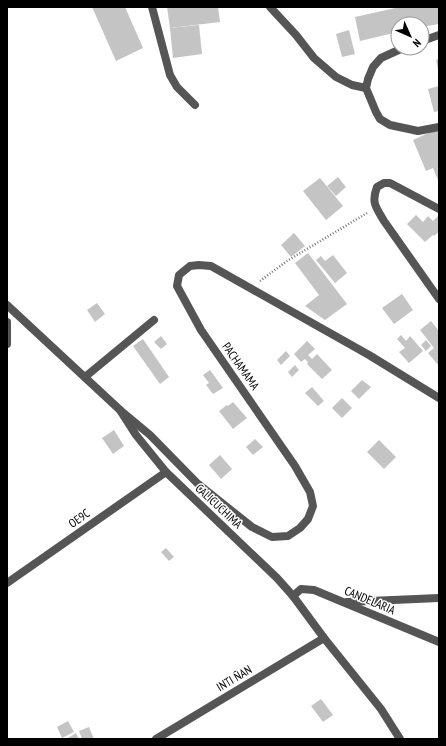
<svg xmlns="http://www.w3.org/2000/svg" width="446" height="746" font-family="'PT Sans Narrow',sans-serif">
  <style>
    .building { fill: #c4c4c4 }
    .lines { fill: none; stroke-linecap: round; stroke-linejoin: round }
    .path { stroke: #777; stroke-width: 2.5; stroke-dasharray: 1 2; stroke-linecap: butt }
    .service { stroke: #555; stroke-width: 8 }
    .minor { stroke: #555; stroke-width: 8 }
    .labels { text-anchor: middle; dominant-baseline: central; stroke-width: 3; stroke-linejoin: round; paint-order: stroke }
    .street-label { font-size: 12px; fill: #000; stroke: #fff }
  </style>
  <rect width="100%" height="100%" fill="#fff"/>
  <!-- building -->
  <g class="building">
    <path d="M92,7H125L143,48L116,61Z"/>
    <path d="M167,7H218L220,22L170,28Z"/>
    <path d="M400,7H439V24L422,27V24H398V32L360,41L355,17Z"/>
    <path d="M199,25L202,54L173,58L170,28Z"/>
    <path d="M349,30L355,54L342,57L336,34Z"/>
    <path d="M439,59V68L438,69L436,60Z"/>
    <path d="M439,86V111L434,112L428,89Z"/>
    <path d="M437,129L439,134V179L438,180L433,168L426,171L413,140Z"/>
    <path d="M338,177L346,187L336,196L327,186Z"/>
    <path d="M320,178L343,206L326,220L303,191Z"/>
    <path d="M416,215L423,222L428,216L433,221L439,215V232L434,236L433,235L425,242L407,224Z"/>
    <path d="M294,233L305,246L291,257L281,245Z"/>
    <path d="M308,253L347,304L325,320L305,306L319,295L295,263Z"/>
    <path d="M333,255L347,273L335,283L316,260L321,256L325,261Z"/>
    <path d="M402,294L413,310L394,324L382,308Z"/>
    <path d="M97,303L105,314L95,322L87,310Z"/>
    <path d="M431,321L439,331V366L428,353L434,348L420,330Z"/>
    <path d="M401,335L406,341L410,336L423,351L409,363L399,352L405,348L397,339Z"/>
    <path d="M161,336L167,344L161,349L154,342Z"/>
    <path d="M143,339L169,377L160,384L133,346Z"/>
    <path d="M426,340L431,346L426,351L421,345Z"/>
    <path d="M307,341L315,349L308,355L312,359L317,354L332,370L322,379L307,364L308,362L305,359L301,362L294,354Z"/>
    <path d="M286,351L290,356L281,365L277,360Z"/>
    <path d="M295,365L299,370L292,377L288,372Z"/>
    <path d="M210,370L223,388L213,394L206,385L209,383L203,375Z"/>
    <path d="M362,380L371,387L359,399L351,391Z"/>
    <path d="M312,387L324,401L318,406L305,393Z"/>
    <path d="M342,398L352,408L342,418L332,408Z"/>
    <path d="M233,402L247,418L233,429L219,411L227,405L228,406Z"/>
    <path d="M114,430L124,446L113,454L102,438Z"/>
    <path d="M255,439L263,447L253,455L246,447Z"/>
    <path d="M379,440L396,457L384,469L367,452Z"/>
    <path d="M220,455L232,469L221,479L209,465Z"/>
    <path d="M166,548L174,557L169,561L161,552Z"/>
    <path d="M321,699L333,715L323,722L311,706Z"/>
    <path d="M68,721L74,732L62,738L57,727Z"/>
    <path d="M89,727L94,739H82L79,731Z"/>
    <path d="M76,733L79,739H66Z"/>
  </g>
  <g class="lines">
    <!-- path -->
    <path class="path" d="M260,281L287,261L367,213"/>
    <!-- service -->
    <g class="service">
      <path d="M152,7L170,75L177,87L195,105"/>
      <path d="M270,7L296,35L314,58L336,77L352,85L366,88"/>
      <path d="M422,41L439,35"/>
      <path d="M403,48L381,58L373,67L368,79L366,88L376,112L380,119L390,125L418,131L439,127"/>
      <path d="M85,377L154,320"/>
      <path d="M7,583L166,472"/>
    </g>
    <!-- minor -->
    <g class="minor">
      <path d="M439,209L390,183H384L377,187C371,203 376,207 384,221L439,299"/>
      <path d="M7,305L120,410L136,435L166,472L277,578L293,596L324,638L381,709L400,739"/>
      <path d="M7,322V344"/>
      <path d="M120,410L150,435L198,484L252,527L272,537L288,536L300,528L308,519L313,506L310,492L295,466L201,330L177,286L179,275L190,266L199,265L211,266L369,355L439,398"/>
      <path d="M293,596L301,589L314,590L439,642"/>
      <path d="M347,602L439,598"/>
      <path d="M156,739L324,638"/>
    </g>
  </g>
  <g class="labels">
    <!-- street labels -->
    <g class="street-label">
      <text transform="translate(241 366) rotate(55)">PACHAMAMA</text>
      <text transform="translate(219 506) rotate(43)">CALICUCHIMA</text>
      <text transform="translate(79 518) rotate(-35)">OE9C</text>
      <text transform="translate(370 600) rotate(23)">CANDELARIA</text>
      <text transform="translate(234 678) rotate(-31)">INTI ÑAN</text>
    </g>
  </g>
  <!-- border -->
  <rect width="446" height="746" fill="none" stroke="#000000" stroke-width="16"/>
  <!-- north arrow -->
  <g transform="translate(410 36) rotate(135)"><circle r="19" fill="#ffffff" stroke="#999999"/>
  <path d="M0-3L7 15L0 10L-7 15Z" fill="#000000"/>
  <text y="-6" font-size="11" font-weight="bold" text-anchor="middle" fill="#000000">N</text>
  </g>
</svg>
